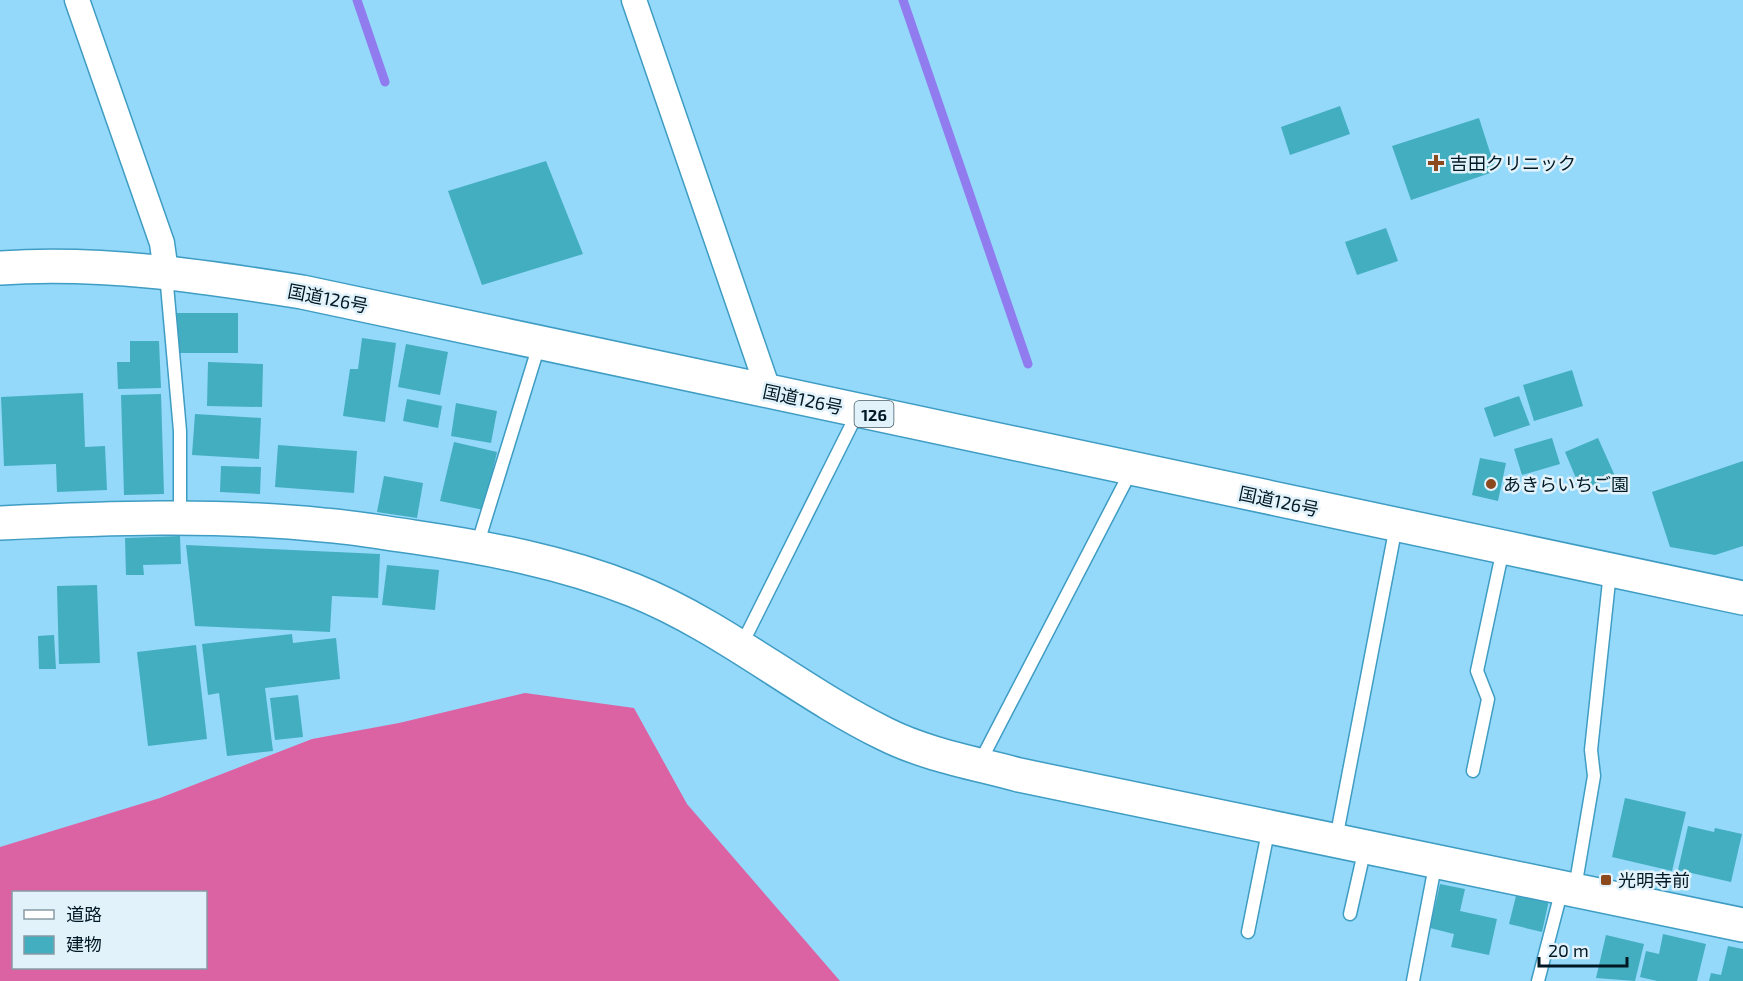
<svg xmlns="http://www.w3.org/2000/svg" width="1743" height="981" font-family="'Exo 2','Noto Sans JP',sans-serif">
  <style>
    .forest { fill: #db63a3; fill-rule: evenodd }
    .lines { fill: none; stroke-linecap: round; stroke-linejoin: round }
    .stream { stroke: #917cef; stroke-width: 9 }
    .building { fill: #42aebf }
    .lane-casing { stroke: #3f9cc3; stroke-width: 15 }
    .street-casing { stroke: #3f9cc3; stroke-width: 27 }
    .secondary-casing { stroke: #3f9cc3; stroke-width: 36 }
    .highway-casing { stroke: #3f9cc3; stroke-width: 36 }
    .lane { stroke: #fff; stroke-width: 12 }
    .street { stroke: #fff; stroke-width: 24 }
    .secondary { stroke: #fff; stroke-width: 33 }
    .highway { stroke: #fff; stroke-width: 33 }
    .poi-dot { fill: #8d491e; stroke: #e2f2fb; stroke-width: 2 }
    .labels { text-anchor: middle; dominant-baseline: central; stroke-width: 5; stroke-linejoin: round; paint-order: stroke }
    .shield { fill: #e2f2fb; stroke: #445a65; stroke-width: 1.5 }
    .shield-label { font-size: 16px; font-weight: bold; fill: #001925 }
    .poi-label { font-size: 18px; fill: #001925; stroke: #e2f2fb; text-anchor: start }
    .street-label { font-size: 18px; fill: #001925; stroke: #e2f2fb }
  </style>
  <rect width="100%" height="100%" fill="#94d9fa"/>
  <!-- forest -->
  <path class="forest" d="M525,693L634,708L687,804L840,981H0V847L160,798L312,739L399,723ZM14,892H206V968H14Z"/>
  <g class="lines">
    <!-- stream -->
    <g class="stream">
      <path d="M357,0L385,82"/>
      <path d="M903,0L1028,364"/>
    </g>
  </g>
  <!-- building -->
  <g class="building">
    <path d="M1340,106L1350,134L1290,155L1281,127Z"/>
    <path d="M1479,118L1496,171L1411,200L1392,146Z"/>
    <path d="M546,161L583,254L482,285L448,191Z"/>
    <path d="M1386,228L1398,261L1357,275L1345,242Z"/>
    <rect x="177" y="313" width="61" height="40"/>
    <path d="M362,338L396,343L385,422L343,416L350,369H358Z"/>
    <path d="M130,341H159L161,388L118,389L117,362H130Z"/>
    <path d="M406,344L448,352L440,395L398,387Z"/>
    <path d="M208,362L263,364L262,407L207,406Z"/>
    <path d="M1572,370L1583,406L1534,421L1523,385Z"/>
    <path d="M83,393L85,447L105,446L107,490L57,492L56,464L4,466L1,397Z"/>
    <path d="M161,394L164,494L124,495L121,395Z"/>
    <path d="M1519,396L1530,425L1494,437L1484,408Z"/>
    <path d="M407,399L442,406L438,428L403,421Z"/>
    <path d="M456,403L497,411L491,443L451,436Z"/>
    <path d="M195,414L261,418L259,459L192,455Z"/>
    <path d="M1552,438L1560,464L1522,475L1514,449Z"/>
    <path d="M1598,438L1615,476L1581,490L1565,452Z"/>
    <path d="M454,442L497,452L484,510L440,501Z"/>
    <path d="M278,445L357,451L354,493L275,487Z"/>
    <path d="M1480,458L1506,463L1498,501L1472,495Z"/>
    <path d="M1743,461V546L1715,555L1670,547L1652,492Z"/>
    <path d="M221,466L261,467L260,494L220,492Z"/>
    <path d="M384,476L423,483L417,518L377,512Z"/>
    <path d="M180,536L181,564L143,565L144,575H126L125,538Z"/>
    <path d="M186,545L380,554L378,598L332,596L330,632L195,626Z"/>
    <path d="M387,565L439,570L435,610L382,605Z"/>
    <path d="M97,585L100,663L59,664L57,586Z"/>
    <path d="M292,634L293,643L336,638L340,679L265,688L273,751L227,756L219,693L208,695L202,644Z"/>
    <path d="M54,635L56,669H39L38,636Z"/>
    <path d="M196,645L207,739L148,746L137,652Z"/>
    <path d="M298,695L303,737L275,740L270,698Z"/>
    <path d="M1625,798L1686,812L1672,871L1612,857Z"/>
    <path d="M1688,826L1714,832L1715,828L1742,834L1731,882L1678,870Z"/>
    <path d="M1440,884L1465,889L1460,911L1497,919L1489,955L1451,947L1454,934L1430,928Z"/>
    <path d="M1517,892L1549,900L1542,932L1509,924Z"/>
    <path d="M1663,934L1706,944L1697,981H1657L1640,977L1646,951L1659,954Z"/>
    <path d="M1606,935L1644,944L1635,981L1596,978Z"/>
    <path d="M1728,946L1743,949V981H1709L1711,973L1721,975Z"/>
  </g>
  <g class="lines">
    <defs>
      <g id="lane">
        <path d="M166,274L180,431V517"/>
        <path d="M477,546L539,345"/>
        <path d="M741,646L858,412"/>
        <path d="M979,764L1131,471"/>
        <path d="M1473,771L1488,699L1477,671L1503,549"/>
        <path d="M1336,839L1396,526"/>
        <path d="M1575,888L1594,776L1591,750L1610,572"/>
        <path d="M1350,914L1365,848"/>
        <path d="M1248,932L1269,827"/>
        <path d="M1413,981L1436,861"/>
        <path d="M1538,981L1562,889"/>
      </g>
      <g id="street">
        <path d="M77,0L162,243L166,272"/>
        <path d="M634,0L769,392"/>
      </g>
      <path id="secondary" d="M0,523C107,518 216,514 323,525C353,527 384,533 414,537C488,548 563,562 633,590C723,626 799,692 885,734C927,755 975,763 1019,775L1743,925"/>
      <path id="highway" d="M0,268C101,261 202,276 302,292L1743,598"/>
    </defs>
    <!-- lane casing -->
    <use href="#lane" class="lane-casing"/>
    <!-- street casing -->
    <use href="#street" class="street-casing"/>
    <!-- secondary casing -->
    <use href="#secondary" class="secondary-casing"/>
    <!-- highway casing -->
    <use href="#highway" class="highway-casing"/>
    <!-- lane -->
    <use href="#lane" class="lane"/>
    <!-- street -->
    <use href="#street" class="street"/>
    <!-- secondary -->
    <use href="#secondary" class="secondary"/>
    <!-- highway -->
    <use href="#highway" class="highway"/>
  </g>
  <!-- markers -->
  <g class="poi-dot">
    <path d="M1433 154h6v6h6v6h-6v6h-6v-6h-6v-6h6z"/>
    <circle cx="1491" cy="484" r="6"/>
    <rect x="1600" y="874" width="12" height="12" rx="3"/>
  </g>
  <g class="labels">
    <!-- shield labels -->
    <rect class="shield" x="854.5" y="401" width="39" height="26" rx="4.5"/>
    <g class="shield-label">
      <text x="874" y="414">126</text>
    </g>
    <!-- poi labels -->
    <g class="poi-label">
      <text x="1450" y="163">吉田クリニック</text>
      <text x="1503" y="484">あきらいちご園</text>
      <text x="1618" y="880">光明寺前</text>
    </g>
    <!-- street labels -->
    <g class="street-label">
      <text transform="translate(328 298) rotate(11)">国道126号</text>
      <text transform="translate(803 399) rotate(12)">国道126号</text>
      <text transform="translate(1279 501) rotate(12)">国道126号</text>
    </g>
  </g>
  <!-- legend -->
  <rect x="12" y="891" width="195" height="78" fill="#e2f2fb" stroke="#889ba5" stroke-width="1.5"/>
  <rect x="24" y="910" width="30" height="9" fill="#ffffff" stroke="#889ba5" stroke-width="1.5"/>
  <text x="66" y="921" font-size="18" fill="#001925">道路</text>
  <rect x="24" y="936" width="30" height="18" fill="#42aebf" stroke="#889ba5" stroke-width="1.5"/>
  <text x="66" y="951" font-size="18" fill="#001925">建物</text>
  <!-- scale -->
  <path d="M1539 957v9h88v-9" fill="none" stroke="#001925" stroke-width="3"/>
  <text x="1548" y="957" font-size="18" fill="#001925" stroke="#e2f2fb" stroke-width="4.5" paint-order="stroke">20 m</text>
</svg>
